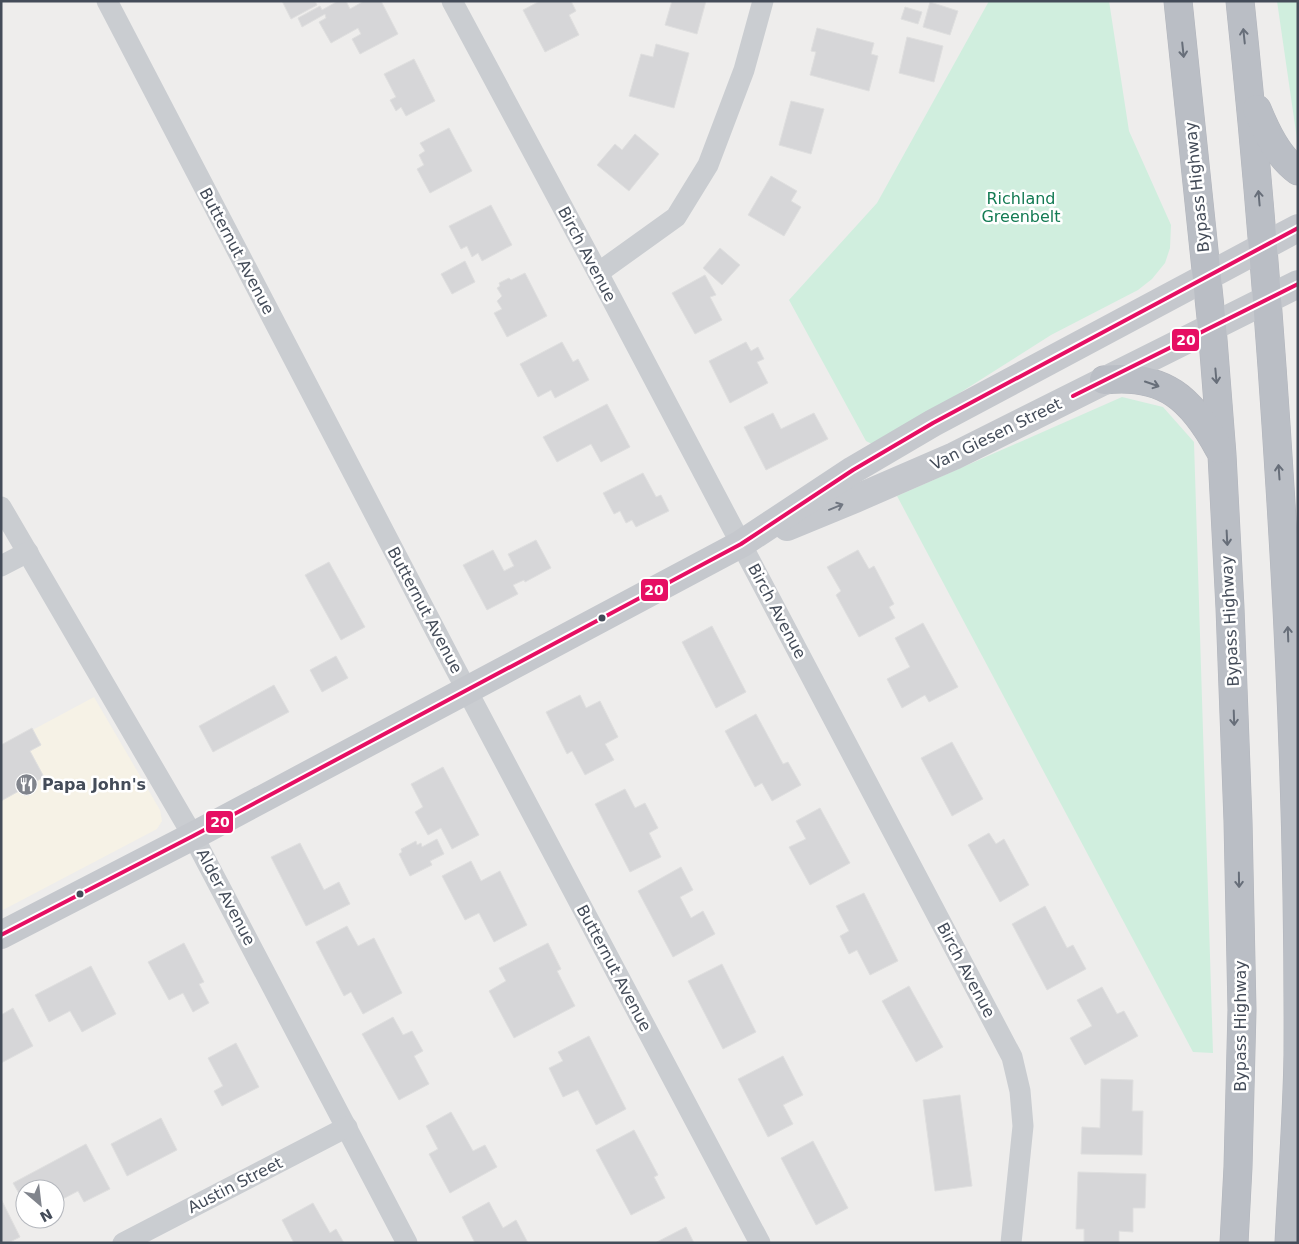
<svg xmlns="http://www.w3.org/2000/svg" width="1299" height="1244" font-family="'DejaVu Sans',sans-serif">
  <style>
    .commercial { fill: #f6f2e6 }
    .green { fill: #d0eede }
    .building { fill: #d6d6d8; stroke: #dfdfdf }
    .lines { fill: none; stroke-linecap: round; stroke-linejoin: round }
    .highway-casing { stroke: #b2b5bc; stroke-width: 29 }
    .minor { stroke: #cacdd1; stroke-width: 21 }
    .major { stroke: #c5c8cd; stroke-width: 28 }
    .highway { stroke: #babec5; stroke-width: 28 }
    .bus-1-casing { stroke: #fff; stroke-width: 8 }
    .bus-1 { stroke: #e60f63; stroke-width: 4 }
    .oneway { stroke: #676e79 }
    .oneway2 { stroke: #717782 }
    .bus-dot { fill: #444c59; stroke: #fff; stroke-width: 2 }
    .labels { text-anchor: middle; dominant-baseline: central; stroke-width: 5; stroke-linejoin: round; paint-order: stroke }
    .street-label { font-size: 16px; fill: #444c59; stroke: #fff }
    .park-label { font-size: 16px; fill: #147b54; stroke: #fff }
    .poi-label { font-size: 16px; font-weight: bold; fill: #444c59; stroke: #fff; text-anchor: start }
    .line-badge { stroke: #fff; stroke-width: 2 }
    .badge-label { font-size: 14px; text-anchor: middle; font-weight: bold; fill: #fff }
  </style>
  <rect width="100%" height="100%" fill="#eeedec"/>
  <!-- commercial -->
  <path class="commercial" d="M94,697L160,810L162,821L157,829L1,911V747Z"/>
  <!-- green -->
  <g class="green">
    <path d="M989,1H1109L1129,131L1171,225L1170,248L1165,263L1152,279L1138,290L1051,335L876,446L866,441L789,300L877,203Z"/>
    <path d="M1277,1H1298V140L1297,139Z"/>
    <path d="M1122,397L1163,407L1194,442L1213,1053L1193,1052L897,496Z"/>
  </g>
  <!-- building -->
  <g class="building">
    <path d="M282,1H315L317,5L291,19Z"/>
    <path d="M338,1H346L350,9L364,1H381L398,34L360,54L352,39L361,34L358,28L331,43L319,22L326,18L325,14L302,27L298,18L320,6L322,10Z"/>
    <path d="M540,1H571L576,11L569,15L579,35L545,52L523,10Z"/>
    <path d="M672,1H706L697,34L665,25Z"/>
    <path d="M930,2L958,11L950,35L923,27Z"/>
    <path d="M905,7L922,12L918,24L901,19Z"/>
    <path d="M817,28L874,43L871,54L878,56L869,91L810,75L816,52L811,51Z"/>
    <path d="M907,37L943,46L934,82L899,73Z"/>
    <path d="M656,44L689,53L674,108L629,96L641,54L653,57Z"/>
    <path d="M414,59L435,101L406,116L401,107L396,111L390,100L396,97L384,74Z"/>
    <path d="M791,101L824,109L811,154L779,145Z"/>
    <path d="M449,128L472,171L430,193L417,169L424,165L419,155L425,151L420,143Z"/>
    <path d="M635,134L659,154L629,191L597,165L615,144L622,150Z"/>
    <path d="M771,176L797,191L791,201L801,207L784,236L748,215Z"/>
    <path d="M491,205L512,245L482,261L478,253L472,257L467,246L461,249L449,226Z"/>
    <path d="M720,248L740,265L722,285L703,268Z"/>
    <path d="M465,261L475,282L452,294L441,274Z"/>
    <path d="M525,273L547,316L507,337L494,313L502,309L497,301L502,296L497,288L500,286L499,283L509,278L511,280Z"/>
    <path d="M705,275L716,295L710,297L722,320L695,334L672,293Z"/>
    <path d="M562,342L573,362L578,359L589,380L555,398L551,390L538,397L520,364Z"/>
    <path d="M746,342L751,351L758,347L764,359L757,362L768,383L730,403L709,361Z"/>
    <path d="M607,404L630,447L601,462L591,444L557,462L543,437Z"/>
    <path d="M773,413L781,429L814,413L828,439L766,470L744,427Z"/>
    <path d="M643,473L656,497L661,495L669,511L636,527L632,520L626,523L620,511L614,514L603,493Z"/>
    <path d="M536,540L551,568L525,582L524,580L513,585L518,594L487,610L463,565L493,550L504,571L514,566L508,554Z"/>
    <path d="M858,550L869,569L874,566L894,604L889,607L895,618L859,637L836,595L841,591L827,567Z"/>
    <path d="M329,562L365,627L341,640L305,575Z"/>
    <path d="M923,623L958,687L929,702L925,695L902,708L887,679L910,667L895,638Z"/>
    <path d="M712,626L746,692L716,708L682,642Z"/>
    <path d="M336,656L348,678L322,692L310,670Z"/>
    <path d="M274,685L289,712L213,752L199,726Z"/>
    <path d="M580,695L586,708L600,701L618,737L605,744L614,760L585,775L572,751L567,754L546,712Z"/>
    <path d="M756,714L783,764L788,762L801,785L772,801L762,783L755,787L725,731Z"/>
    <path d="M32,728L41,745L30,751L44,777L1,801V745Z"/>
    <path d="M952,742L983,799L952,816L921,758Z"/>
    <path d="M443,767L479,835L452,849L441,828L428,835L415,812L423,807L411,784Z"/>
    <path d="M625,789L635,808L645,803L658,828L649,833L661,857L630,872L595,804Z"/>
    <path d="M820,808L850,863L810,885L789,847L806,839L796,821Z"/>
    <path d="M989,833L996,844L1004,839L1029,885L1000,902L968,845Z"/>
    <path d="M437,839L444,854L430,861L432,865L410,876L399,854L402,852L401,849L416,841L417,845L421,843L422,847Z"/>
    <path d="M300,843L324,890L339,882L350,904L306,926L271,857Z"/>
    <path d="M471,861L481,881L500,871L527,925L494,942L479,913L465,920L442,876Z"/>
    <path d="M681,867L693,890L680,897L691,918L703,911L715,934L673,957L638,891Z"/>
    <path d="M864,893L898,961L870,975L857,950L849,954L840,936L849,931L836,906Z"/>
    <path d="M1045,906L1067,948L1073,945L1086,969L1047,990L1012,924Z"/>
    <path d="M347,926L358,946L374,938L402,993L363,1014L351,992L344,996L316,942Z"/>
    <path d="M184,943L204,982L199,984L209,1003L193,1012L183,993L169,1000L148,962Z"/>
    <path d="M548,943L561,969L557,971L575,1006L514,1038L489,991L506,981L499,968Z"/>
    <path d="M722,964L756,1032L723,1049L688,981Z"/>
    <path d="M91,966L116,1014L82,1032L70,1011L49,1022L35,995Z"/>
    <path d="M909,986L943,1047L916,1062L882,1001Z"/>
    <path d="M1102,987L1117,1014L1124,1011L1138,1036L1085,1065L1070,1038L1092,1026L1077,1000Z"/>
    <path d="M13,1008L33,1046L1,1063V1015Z"/>
    <path d="M393,1017L403,1035L412,1031L423,1051L414,1056L429,1084L399,1100L362,1034Z"/>
    <path d="M589,1036L626,1109L596,1125L578,1090L563,1097L549,1068L563,1061L558,1052Z"/>
    <path d="M236,1043L259,1087L222,1106L214,1091L223,1086L208,1058Z"/>
    <path d="M783,1056L803,1095L783,1105L793,1124L768,1137L738,1079Z"/>
    <path d="M1101,1079L1133,1080L1132,1111H1143L1142,1155L1081,1154L1082,1127L1100,1128Z"/>
    <path d="M960,1095L972,1186L935,1191L923,1100Z"/>
    <path d="M451,1112L473,1151L485,1145L497,1167L450,1193L429,1154L438,1149L426,1126Z"/>
    <path d="M161,1118L177,1150L127,1176L111,1144Z"/>
    <path d="M634,1130L658,1175L654,1177L665,1198L631,1215L596,1150Z"/>
    <path d="M813,1141L848,1208L816,1225L781,1158Z"/>
    <path d="M86,1144L110,1189L84,1202L78,1191L55,1203V1189H25V1204L13,1183Z"/>
    <path d="M1078,1172L1146,1174L1145,1208H1133V1232L1119,1231V1243H1084V1229H1076Z"/>
    <path d="M1,1199L20,1237L8,1243H1Z"/>
    <path d="M489,1202L503,1228L516,1220L528,1243H475L462,1217Z"/>
    <path d="M313,1203L330,1233L336,1229L344,1243H294L282,1220Z"/>
    <path d="M686,1227L694,1243H655Z"/>
  </g>
  <g class="lines">
    <defs>
      <g id="highway">
        <path d="M1178,1L1212,327L1222,455L1230,608L1238,821L1242,1010L1238,1167L1234,1243"/>
        <path d="M1240,1C1257,163 1270,325 1280,487C1292,676 1299,866 1298,1055C1297,1118 1292,1180 1289,1243"/>
        <path d="M1257,109C1266,131 1278,157 1298,171"/>
        <path d="M1104,380C1164,373 1192,399 1219,449"/>
      </g>
    </defs>
    <!-- highway casing -->
    <use href="#highway" class="highway-casing"/>
    <!-- minor -->
    <g class="minor">
      <path d="M107,1L455,668L760,1243"/>
      <path d="M452,1L598,273L1012,1057L1020,1091L1023,1126L1011,1243"/>
      <path d="M598,273L676,217L708,165L744,70L763,1"/>
      <path d="M1,507L193,836L407,1243"/>
      <path d="M1,566L28,552"/>
      <path d="M123,1243L347,1127"/>
    </g>
    <!-- major -->
    <g class="major">
      <path d="M787,527L855,499L954,456L1298,284"/>
      <path d="M1,935L193,836L741,544L853,470L933,423L1298,228"/>
    </g>
    <!-- highway -->
    <use href="#highway" class="highway"/>
    <defs>
      <g id="bus-1">
        <path d="M1073,396L1298,284"/>
        <path d="M1,935L193,836L741,544L853,470L933,423L1298,228"/>
      </g>
    </defs>
    <!-- bus-1 casing -->
    <use href="#bus-1" class="bus-1-casing"/>
    <!-- bus-1 -->
    <use href="#bus-1" class="bus-1"/>
  </g>
  <!-- one-way arrows -->
  <defs><path id="oneway-shaft" d="M-6 0H5M1.5-3L5.5 0L1.5 3" fill="none" stroke-width="1.6" stroke-linecap="round" stroke-linejoin="round" transform="scale(1.25)"/></defs>
  <g class="oneway">
    <use href="#oneway-shaft" transform="translate(1244 36) rotate(-96)"/>
    <use href="#oneway-shaft" transform="translate(1183 50) rotate(84)"/>
    <use href="#oneway-shaft" transform="translate(1259 198) rotate(-95)"/>
    <use href="#oneway-shaft" transform="translate(1216 376) rotate(85)"/>
    <use href="#oneway-shaft" transform="translate(1152 384) rotate(19)"/>
    <use href="#oneway-shaft" transform="translate(1279 472) rotate(-94)"/>
    <use href="#oneway-shaft" transform="translate(1227 538) rotate(87)"/>
    <use href="#oneway-shaft" transform="translate(1288 634) rotate(-92)"/>
    <use href="#oneway-shaft" transform="translate(1234 718) rotate(88)"/>
    <use href="#oneway-shaft" transform="translate(1239 880) rotate(89)"/>
  </g>
  <use class="oneway2" href="#oneway-shaft" transform="translate(836 507) rotate(-22)"/>
  <!-- icons -->
  <defs>
    <symbol id="restaurant-disc" viewBox="-11 -11 22 22"><circle r="9.5" fill="#80848c" stroke="#fff"/><path d="M-5-6h1v4h1v-4h1v4h1v-4h1v5L-1.5 .5V6h-2V.5L-5-1ZM5-6V6H3V1.5H1.5Q1.5-4 5-6Z" fill="#fff"/></symbol>
  </defs>
  <g fill-rule="evenodd">
    <use href="#restaurant-disc" x="14" y="772" width="25" height="25"/>
  </g>
  <!-- markers -->
  <g class="bus-dot">
    <circle cx="602" cy="618" r="4.5"/>
    <circle cx="80" cy="894" r="4.5"/>
  </g>
  <g class="labels">
    <!-- street labels -->
    <g class="street-label">
      <text transform="translate(1197 187) rotate(-96)">Bypass Highway</text>
      <text transform="translate(237 251) rotate(62)">Butternut Avenue</text>
      <text transform="translate(587 254) rotate(62)">Birch Avenue</text>
      <text transform="translate(996 434) rotate(-26)">Van Giesen Street</text>
      <text transform="translate(425 610) rotate(62)">Butternut Avenue</text>
      <text transform="translate(777 611) rotate(62)">Birch Avenue</text>
      <text transform="translate(1230 621) rotate(-93)">Bypass Highway</text>
      <text transform="translate(226 897) rotate(62)">Alder Avenue</text>
      <text transform="translate(614 968) rotate(62)">Butternut Avenue</text>
      <text transform="translate(966 970) rotate(62)">Birch Avenue</text>
      <text transform="translate(1240 1026) rotate(-90)">Bypass Highway</text>
      <text transform="translate(235 1185) rotate(-27)">Austin Street</text>
    </g>
    <!-- park labels -->
    <g class="park-label">
      <text x="1021" y="198">Richland<tspan x="1021" dy="18">Greenbelt</tspan></text>
    </g>
    <!-- poi labels -->
    <g class="poi-label">
      <text x="42" y="784">Papa John's</text>
    </g>
  </g>
  <g class="line-badge">
    <rect x="1171" y="328" width="29" height="24" rx="5" fill="#e60f63"/>
    <rect x="640" y="578" width="29" height="24" rx="5" fill="#e60f63"/>
    <rect x="205" y="810" width="29" height="24" rx="5" fill="#e60f63"/>
  </g>
  <g class="badge-label">
    <text x="1186" y="345">20</text>
    <text x="654" y="595">20</text>
    <text x="220" y="827">20</text>
  </g>
  <!-- border -->
  <rect width="1299" height="1244" fill="none" stroke="#444c59" stroke-width="5"/>
  <!-- north arrow -->
  <g transform="translate(40 1204) rotate(152)"><circle r="24" fill="#ffffff" stroke="#b4b7bd"/>
  <path d="M0-4L9 19L0 12L-9 19Z" fill="#80848c"/>
  <text y="-8" font-size="14" font-weight="bold" text-anchor="middle" fill="#444c59">N</text>
  </g>
</svg>
